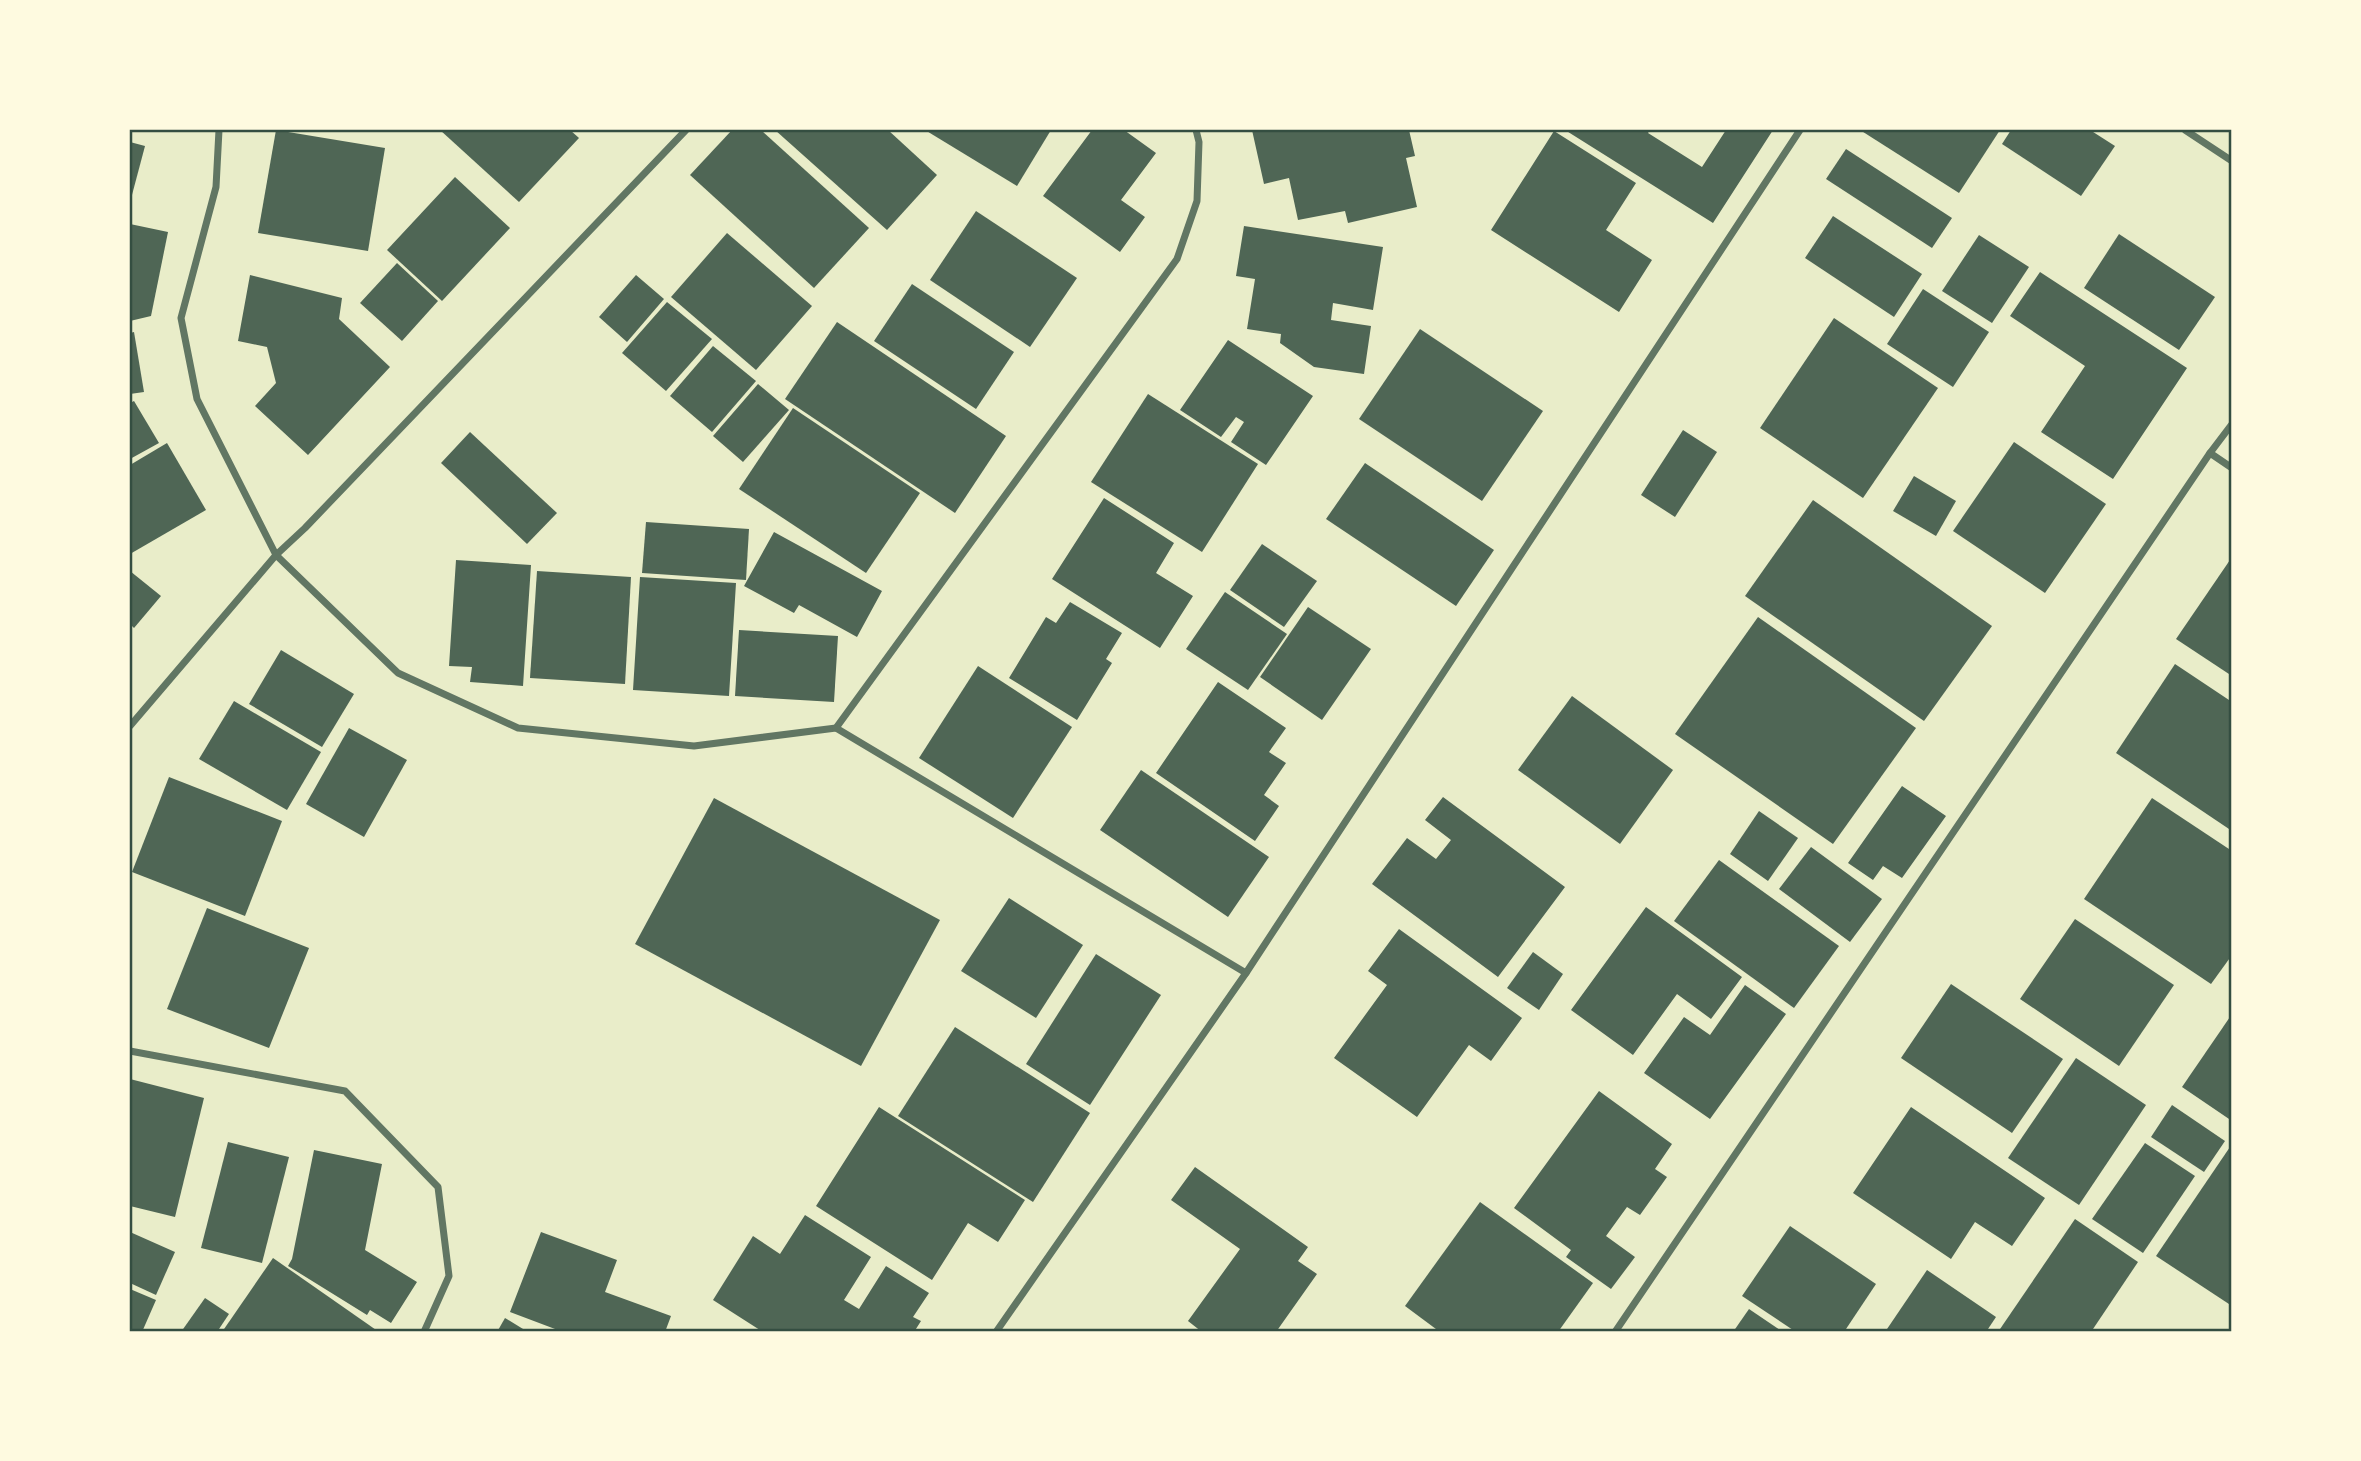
<svg xmlns="http://www.w3.org/2000/svg" width="2361" height="1461" font-family="Roboto,sans-serif">
  <rect width="100%" height="100%" fill="#e9edc9"/>
  <!-- building -->
  <g fill="#4f6655">
    <polygon points="276,130 385,148 368,251 258,233"/>
    <polygon points="440,130 570,130 579,138 519,202"/>
    <polygon points="732,130 761,130 869,228 814,288 690,175"/>
    <polygon points="775,130 888,130 937,175 887,230"/>
    <polygon points="925,130 1051,130 1017,186"/>
    <polygon points="1092,130 1124,130 1156,153 1121,200 1145,217 1120,252 1043,196"/>
    <polygon points="1252,130 1409,130 1415,156 1406,158 1417,207 1348,223 1345,211 1298,220 1289,178 1264,184"/>
    <polygon points="1565,130 1650,130 1648,133 1702,167 1726,130 1773,130 1713,223"/>
    <polygon points="1860,130 2000,130 1959,193"/>
    <polygon points="2011,130 2090,130 2115,146 2081,196 2002,144"/>
    <polygon points="1554,131 1636,183 1606,230 1652,260 1619,312 1491,230"/>
    <polygon points="130,142 145,146 132,195 130,194"/>
    <polygon points="1846,149 1952,218 1932,248 1826,179"/>
    <polygon points="455,177 510,228 442,301 387,250"/>
    <polygon points="976,211 1077,278 1030,347 930,280"/>
    <polygon points="1833,216 1922,274 1894,317 1805,258"/>
    <polygon points="130,224 168,232 151,316 130,321"/>
    <polygon points="1244,226 1383,247 1373,310 1333,303 1331,320 1371,326 1364,374 1314,367 1280,343 1281,334 1247,329 1255,279 1236,276"/>
    <polygon points="727,233 812,306 756,370 671,297"/>
    <polygon points="2119,234 2215,297 2179,350 2084,288"/>
    <polygon points="1979,235 2029,267 1992,323 1942,291"/>
    <polygon points="397,263 438,301 402,341 360,303"/>
    <polygon points="2040,272 2187,368 2113,479 2041,432 2085,366 2010,316"/>
    <polygon points="250,275 342,298 339,319 390,367 308,455 255,406 276,383 267,347 238,341"/>
    <polygon points="636,275 664,299 627,342 599,317"/>
    <polygon points="912,284 1014,352 976,409 874,341"/>
    <polygon points="1923,289 1989,332 1953,387 1887,344"/>
    <polygon points="667,302 712,339 666,391 622,353"/>
    <polygon points="1834,318 1938,388 1863,498 1760,428"/>
    <polygon points="837,322 1006,436 955,513 785,399"/>
    <polygon points="1420,329 1543,411 1482,501 1359,419"/>
    <polygon points="134,332 144,392 130,394 130,333"/>
    <polygon points="1228,340 1313,396 1266,465 1231,442 1244,422 1236,417 1221,437 1180,410"/>
    <polygon points="713,346 756,381 712,432 670,396"/>
    <polygon points="758,384 789,410 743,462 713,436"/>
    <polygon points="1148,394 1258,464 1202,552 1091,482"/>
    <polygon points="134,401 159,443 130,459 130,403"/>
    <polygon points="793,408 920,493 866,573 739,489"/>
    <polygon points="1683,430 1717,452 1675,517 1641,495"/>
    <polygon points="470,432 557,513 527,544 441,463"/>
    <polygon points="2014,442 2106,504 2045,593 1953,531"/>
    <polygon points="167,443 206,510 130,554 130,465"/>
    <polygon points="1365,463 1494,550 1456,606 1326,519"/>
    <polygon points="1914,476 1956,501 1936,536 1893,511"/>
    <polygon points="1104,498 1174,543 1156,573 1193,596 1160,648 1052,579"/>
    <polygon points="1813,500 1992,626 1924,721 1745,596"/>
    <polygon points="646,522 749,529 746,580 642,573"/>
    <polygon points="774,532 882,591 857,637 799,605 794,613 744,586"/>
    <polygon points="1262,544 1317,581 1284,627 1230,590"/>
    <polygon points="2232,557 2232,676 2176,639"/>
    <polygon points="456,560 531,565 523,686 470,682 472,667 449,666"/>
    <polygon points="130,571 161,596 134,628 130,624"/>
    <polygon points="537,571 631,577 625,684 530,678"/>
    <polygon points="640,577 736,583 729,696 633,690"/>
    <polygon points="1225,592 1287,634 1248,690 1186,649"/>
    <polygon points="1070,602 1122,633 1106,659 1112,663 1077,720 1009,678 1046,617 1056,623"/>
    <polygon points="1308,607 1371,649 1322,720 1260,677"/>
    <polygon points="1758,617 1916,728 1833,844 1675,734"/>
    <polygon points="739,630 838,636 834,702 735,696"/>
    <polygon points="281,650 354,694 322,747 249,704"/>
    <polygon points="2175,664 2232,702 2232,831 2116,753"/>
    <polygon points="978,666 1072,727 1013,818 919,758"/>
    <polygon points="1218,682 1286,728 1269,752 1286,763 1264,795 1279,806 1255,841 1156,773"/>
    <polygon points="1572,696 1673,770 1620,844 1518,770"/>
    <polygon points="234,701 321,752 287,810 199,759"/>
    <polygon points="349,728 407,760 364,837 306,804"/>
    <polygon points="1141,770 1269,857 1228,917 1100,830"/>
    <polygon points="169,777 282,821 245,916 132,872"/>
    <polygon points="1902,786 1946,816 1902,878 1883,866 1873,880 1848,863"/>
    <polygon points="1443,797 1565,887 1498,977 1372,884 1407,838 1436,859 1451,840 1425,820"/>
    <polygon points="714,798 940,920 861,1066 635,944"/>
    <polygon points="2152,798 2232,851 2232,955 2211,984 2084,899"/>
    <polygon points="1759,811 1798,838 1768,881 1730,854"/>
    <polygon points="1811,847 1882,899 1850,942 1779,889"/>
    <polygon points="1719,860 1839,946 1794,1008 1674,921"/>
    <polygon points="1009,898 1083,945 1036,1018 961,971"/>
    <polygon points="1646,907 1742,977 1711,1019 1677,994 1633,1055 1571,1010"/>
    <polygon points="207,908 309,948 269,1048 167,1009"/>
    <polygon points="2075,919 2174,985 2119,1066 2020,999"/>
    <polygon points="1399,929 1522,1018 1491,1061 1469,1045 1417,1117 1334,1058 1387,985 1368,971"/>
    <polygon points="1533,952 1563,974 1539,1010 1507,988"/>
    <polygon points="1096,954 1161,995 1090,1105 1026,1064"/>
    <polygon points="1951,984 2063,1059 2012,1133 1901,1058"/>
    <polygon points="1745,985 1786,1014 1710,1119 1644,1073 1684,1017 1710,1035"/>
    <polygon points="2232,1014 2232,1121 2182,1087"/>
    <polygon points="955,1027 1090,1113 1033,1202 898,1116"/>
    <polygon points="2076,1058 2146,1105 2079,1205 2008,1158"/>
    <polygon points="130,1079 204,1098 175,1217 130,1206"/>
    <polygon points="1599,1091 1672,1144 1655,1169 1667,1177 1640,1215 1627,1207 1606,1236 1635,1257 1611,1289 1566,1257 1571,1250 1514,1208"/>
    <polygon points="2172,1105 2225,1141 2204,1172 2151,1137"/>
    <polygon points="879,1107 1025,1200 998,1242 968,1223 932,1280 816,1206"/>
    <polygon points="1911,1107 2045,1198 2012,1246 1975,1222 1951,1259 1853,1193"/>
    <polygon points="228,1142 289,1157 262,1263 201,1248"/>
    <polygon points="2145,1143 2195,1176 2143,1253 2092,1219"/>
    <polygon points="2232,1144 2232,1306 2156,1256"/>
    <polygon points="314,1150 382,1164 365,1250 417,1282 391,1323 370,1310 367,1315 288,1266 292,1259"/>
    <polygon points="1195,1167 1308,1247 1298,1261 1317,1274 1276,1332 1202,1332 1188,1321 1240,1249 1171,1200"/>
    <polygon points="1480,1202 1593,1283 1558,1332 1440,1332 1405,1306"/>
    <polygon points="805,1215 871,1257 844,1300 859,1309 886,1266 929,1293 913,1317 921,1321 914,1332 763,1332 713,1300 753,1236 780,1254"/>
    <polygon points="2075,1219 2138,1262 2091,1332 1998,1332"/>
    <polygon points="1790,1226 1876,1284 1844,1332 1796,1332 1742,1296"/>
    <polygon points="130,1232 175,1252 156,1295 130,1283"/>
    <polygon points="541,1232 617,1260 605,1292 671,1316 665,1332 563,1332 510,1312"/>
    <polygon points="273,1258 379,1332 222,1332"/>
    <polygon points="1927,1270 1996,1317 1986,1332 1885,1332"/>
    <polygon points="130,1289 156,1300 142,1332 130,1332"/>
    <polygon points="205,1298 229,1314 217,1332 181,1332"/>
    <polygon points="1749,1309 1783,1332 1733,1332"/>
    <polygon points="505,1318 528,1332 497,1332"/>
  </g>
  <g fill="none" stroke-linecap="round" stroke-linejoin="round">
    <!-- minor -->
    <g stroke="#617663" stroke-width="7">
      <polyline points="219,130 216,187 181,318 197,399 276,555 398,673 518,728 694,746 836,728 1177,259 1197,201 1199,142 1196,130"/>
      <polyline points="2185,130 2232,161"/>
      <polyline points="2210,453 2232,468"/>
      <polyline points="130,726 276,555 305,528 686,130"/>
      <polyline points="836,728 1246,973"/>
      <polyline points="130,1051 345,1091 438,1187 449,1276 424,1332"/>
      <polyline points="996,1332 1246,973 1800,130"/>
      <polyline points="1615,1332 2210,453 2232,424"/>
    </g>
  </g>
  <!-- border -->
  <rect width="2361" height="1461" fill="none" stroke="#fefae0" stroke-width="262"/>
  <rect x="131" y="131" width="2099" height="1199" fill="none" stroke="#344e41" stroke-width="2.5"/>
</svg>
